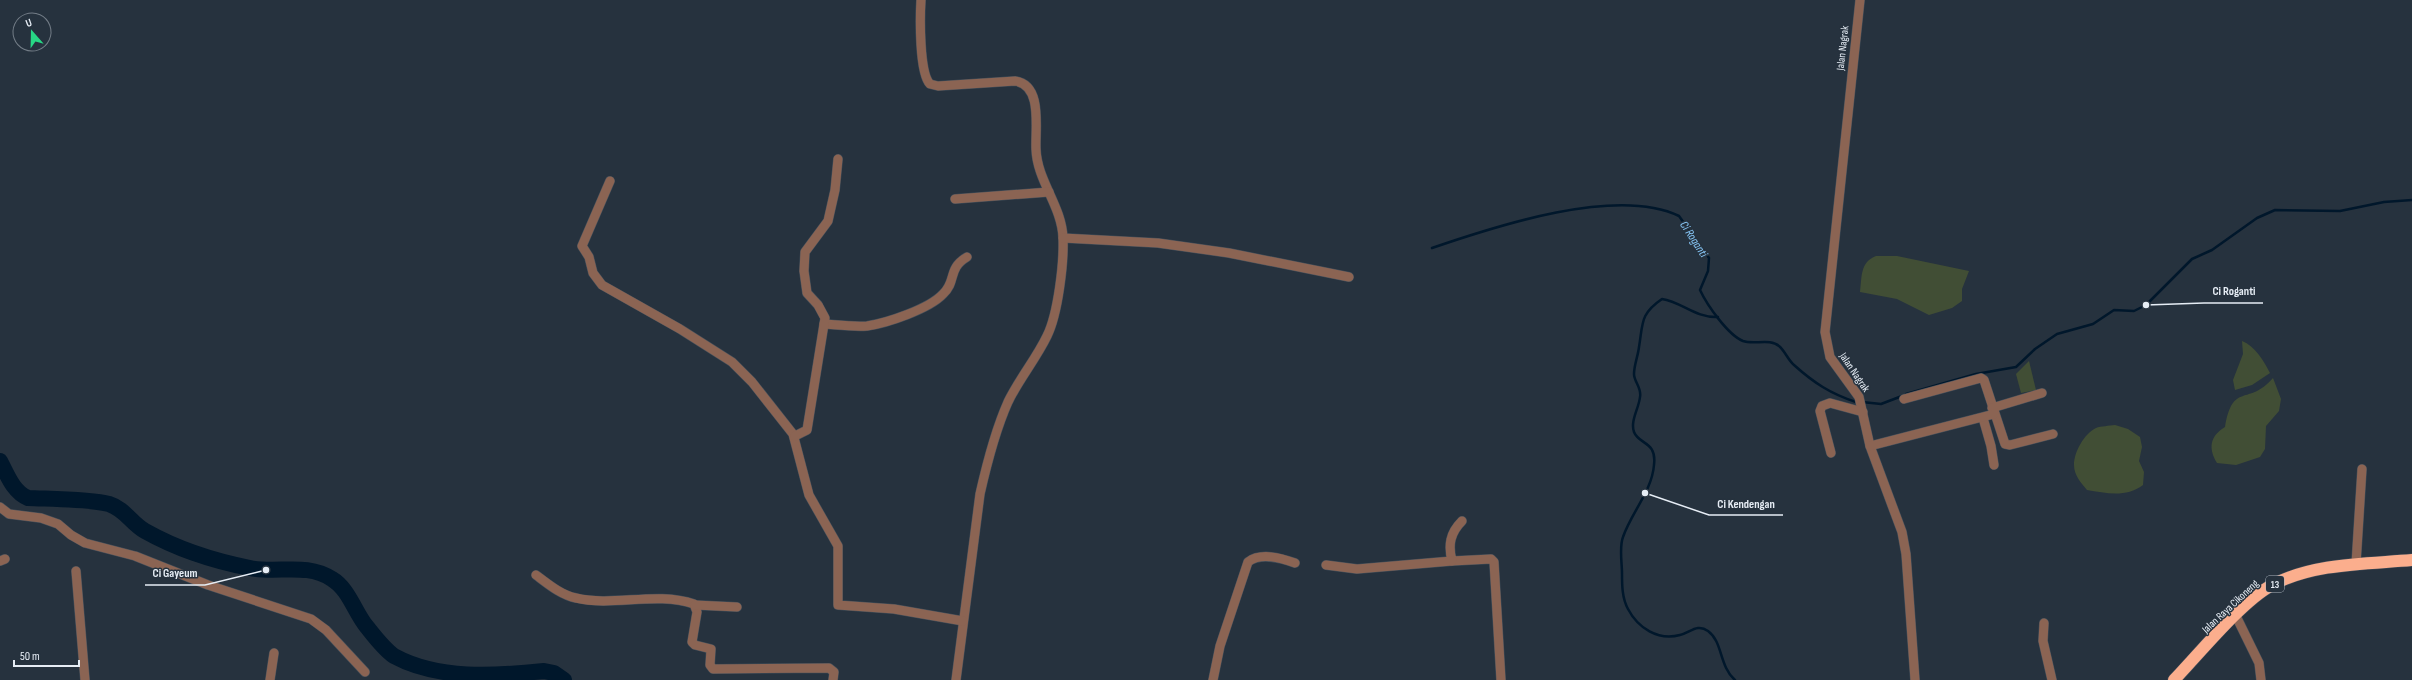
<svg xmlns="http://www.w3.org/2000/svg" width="2412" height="680" font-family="'Sofia Sans Condensed',sans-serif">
  <rect width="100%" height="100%" fill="#26323e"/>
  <!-- green -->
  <g fill="#414e35">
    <path d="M1876 256H1897L1969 271 1962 289V301L1952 308 1929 315 1897 299 1860 292C1862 277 1860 262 1876 256Z"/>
    <path d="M2242 341C2255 346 2264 361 2270 373L2252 385 2235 390 2233 380 2243 354Z"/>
    <polygon points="2029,361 2036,390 2021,393 2016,374"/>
    <path d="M2273 378 2281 399 2279 411 2266 426 2265 449 2260 457 2236 465 2217 463C2208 448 2210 436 2225 427 2233 381 2248 407 2273 378Z"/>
    <path d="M2115 425 2128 429 2140 437 2142 447 2139 461 2144 472 2143 485C2126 498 2106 493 2087 490 2081 483 2074 475 2074 465 2074 452 2084 434 2096 428 2101 426 2109 426 2115 425Z"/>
  </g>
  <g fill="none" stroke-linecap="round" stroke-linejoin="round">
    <!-- stream -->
    <g stroke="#00172b" stroke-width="2.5">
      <path d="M1432 248C1496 226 1617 186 1679 216L1709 258 1708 271 1700 290C1707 305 1728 335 1743 341 1754 345 1770 338 1779 346 1785 351 1788 360 1794 365 1814 383 1831 394 1856 402"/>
      <path d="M1718 317C1695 318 1682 302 1662 299 1640 314 1643 323 1639 347 1638 356 1634 365 1634 374 1634 382 1642 388 1640 397 1639 408 1630 421 1634 432 1639 445 1657 441 1654 465 1652 491 1631 513 1623 537 1619 547 1622 563 1622 573 1622 585 1622 598 1628 609 1638 628 1658 641 1680 635 1690 633 1697 623 1708 631 1723 642 1719 666 1735 680"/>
      <polyline points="1906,394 1976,374 2016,367 2035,349 2057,334 2093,324 2114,310 2134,311 2146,305 2192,259 2212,250 2257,218 2275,210 2340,211 2384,202 2412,200"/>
      <polyline points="1862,402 1881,404 1902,396"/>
    </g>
    <!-- river -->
    <path stroke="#00172b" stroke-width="16" d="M0 461C7 474 13 492 28 498 49 499 90 499 109 504 125 509 131 523 145 531 177 549 214 561 250 568 277 574 306 562 332 579 349 589 355 613 367 627 375 637 384 649 394 656 438 680 495 676 544 671L554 673 564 680"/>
    <!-- street casing -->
    <g stroke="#45505b" stroke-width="10">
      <g id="street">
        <path d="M921 0C920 16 919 73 930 84L938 86 1015 81C1043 85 1035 128 1036 149 1037 181 1062 206 1063 238 1064 263 1058 314 1047 336 1036 359 1019 379 1008 402 995 431 987 463 980 494L956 680"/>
        <polyline points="1860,0 1825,332 1830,357 1859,397 1870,446 1902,532 1906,554 1915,680"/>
        <polyline points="610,181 582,246 589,257 593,273 602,285 680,329 732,362 752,382 793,434 809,495 838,546 838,605 894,609 963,621"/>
        <polyline points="955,199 1049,192"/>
        <polyline points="1063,238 1158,243 1229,253 1349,277"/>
        <path d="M824 324C838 325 853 327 867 326 887 323 929 309 943 294 957 281 947 269 967 257"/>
        <polyline points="1904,399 1981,378 1984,380 2005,444 2010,445 2053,434"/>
        <polyline points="1992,408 2042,393"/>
        <polyline points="1983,418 1991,446 1994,465"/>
        <polyline points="795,436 807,430 825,318 818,305 807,293 804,271 805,252 828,221 835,190 838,159"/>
        <polyline points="1870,446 1994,414"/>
        <polyline points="1831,453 1820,411 1822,406 1830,403 1863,412"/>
        <polyline points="0,507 9,514 41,518 58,524 71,535 85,543 135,556 208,585 311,619 326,630 365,672"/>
        <path d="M1462 521C1450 533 1448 545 1452 561L1491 559 1494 562 1501 680"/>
        <polyline points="0,561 5,559"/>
        <polyline points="2356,564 2362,469"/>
        <polyline points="1326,565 1357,569 1452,561"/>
        <polyline points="76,571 85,680"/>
        <path d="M536 575C548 584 561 595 576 598 614 607 656 591 694 604L697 612 692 642 695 645 711 649 710 665 713 669 829 668 834 672 833 680"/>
        <polyline points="695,605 737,607"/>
        <polyline points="2236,616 2259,663 2261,680"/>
        <polyline points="2044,623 2043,641 2052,680"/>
        <polyline points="270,680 274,653"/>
        <path d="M1213 680 1220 646 1248 562C1261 552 1281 558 1295 563"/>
      </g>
    </g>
    <!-- highway casing -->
    <g stroke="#45505b" stroke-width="13">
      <path id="highway" d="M2174 680C2200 653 2241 602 2272 585 2314 563 2366 564 2412 560"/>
    </g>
    <!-- street -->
    <use href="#street" stroke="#8b6453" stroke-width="9"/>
    <!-- highway -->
    <use href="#highway" stroke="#fbae8d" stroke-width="12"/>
  </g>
  <g text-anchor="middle" stroke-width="3" stroke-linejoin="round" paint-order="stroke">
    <!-- shield labels -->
    <rect fill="#26323e" stroke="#acb5be" stroke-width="1" x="2266" y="576" width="18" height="16" rx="3"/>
    <g font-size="10" font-weight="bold" fill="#e6edf5">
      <text x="2275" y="588">13</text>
    </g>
    <!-- street labels -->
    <g font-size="11" fill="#e6edf5" stroke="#26323e">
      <text transform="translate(1842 48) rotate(-84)" y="4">Jalan Nagrak</text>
      <text transform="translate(1855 372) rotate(56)" y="4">Jalan Nagrak</text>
      <text transform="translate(2230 606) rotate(-43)" y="4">Jalan Raya Cikoneng</text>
    </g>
    <!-- water labels -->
    <g font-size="12" font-style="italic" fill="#89cafb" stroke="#26323e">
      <text transform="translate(1694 239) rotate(57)" y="4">Ci Roganti</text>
    </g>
  </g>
  <!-- callouts -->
  <path fill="none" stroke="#e6edf5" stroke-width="1.5" d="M2146 305L2204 303H2263M1645 493L1709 515H1783M266 570L205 585H145"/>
  <g fill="#e6edf5" stroke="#26323e" stroke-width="1.5">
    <circle cx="2146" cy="305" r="4"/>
    <circle cx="1645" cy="493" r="4"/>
    <circle cx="266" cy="570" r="4"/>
  </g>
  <g font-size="12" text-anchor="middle" font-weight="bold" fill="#e6edf5" stroke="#26323e" stroke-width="3" stroke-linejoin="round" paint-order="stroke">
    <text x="2234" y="295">Ci Roganti</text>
    <text x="1746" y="508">Ci Kendengan</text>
    <text x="175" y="577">Ci Gayeum</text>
  </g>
  <!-- north arrow -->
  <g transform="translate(32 32) rotate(340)"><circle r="19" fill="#26323e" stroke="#737d87"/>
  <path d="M0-3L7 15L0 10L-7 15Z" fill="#27d885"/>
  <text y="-6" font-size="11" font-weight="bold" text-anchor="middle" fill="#e6edf5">U</text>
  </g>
  <!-- scale -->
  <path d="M14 660v6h65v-6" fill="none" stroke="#e6edf5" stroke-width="2"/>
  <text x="20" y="660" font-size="12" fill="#e6edf5" stroke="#26323e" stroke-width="3" paint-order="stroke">50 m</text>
</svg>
